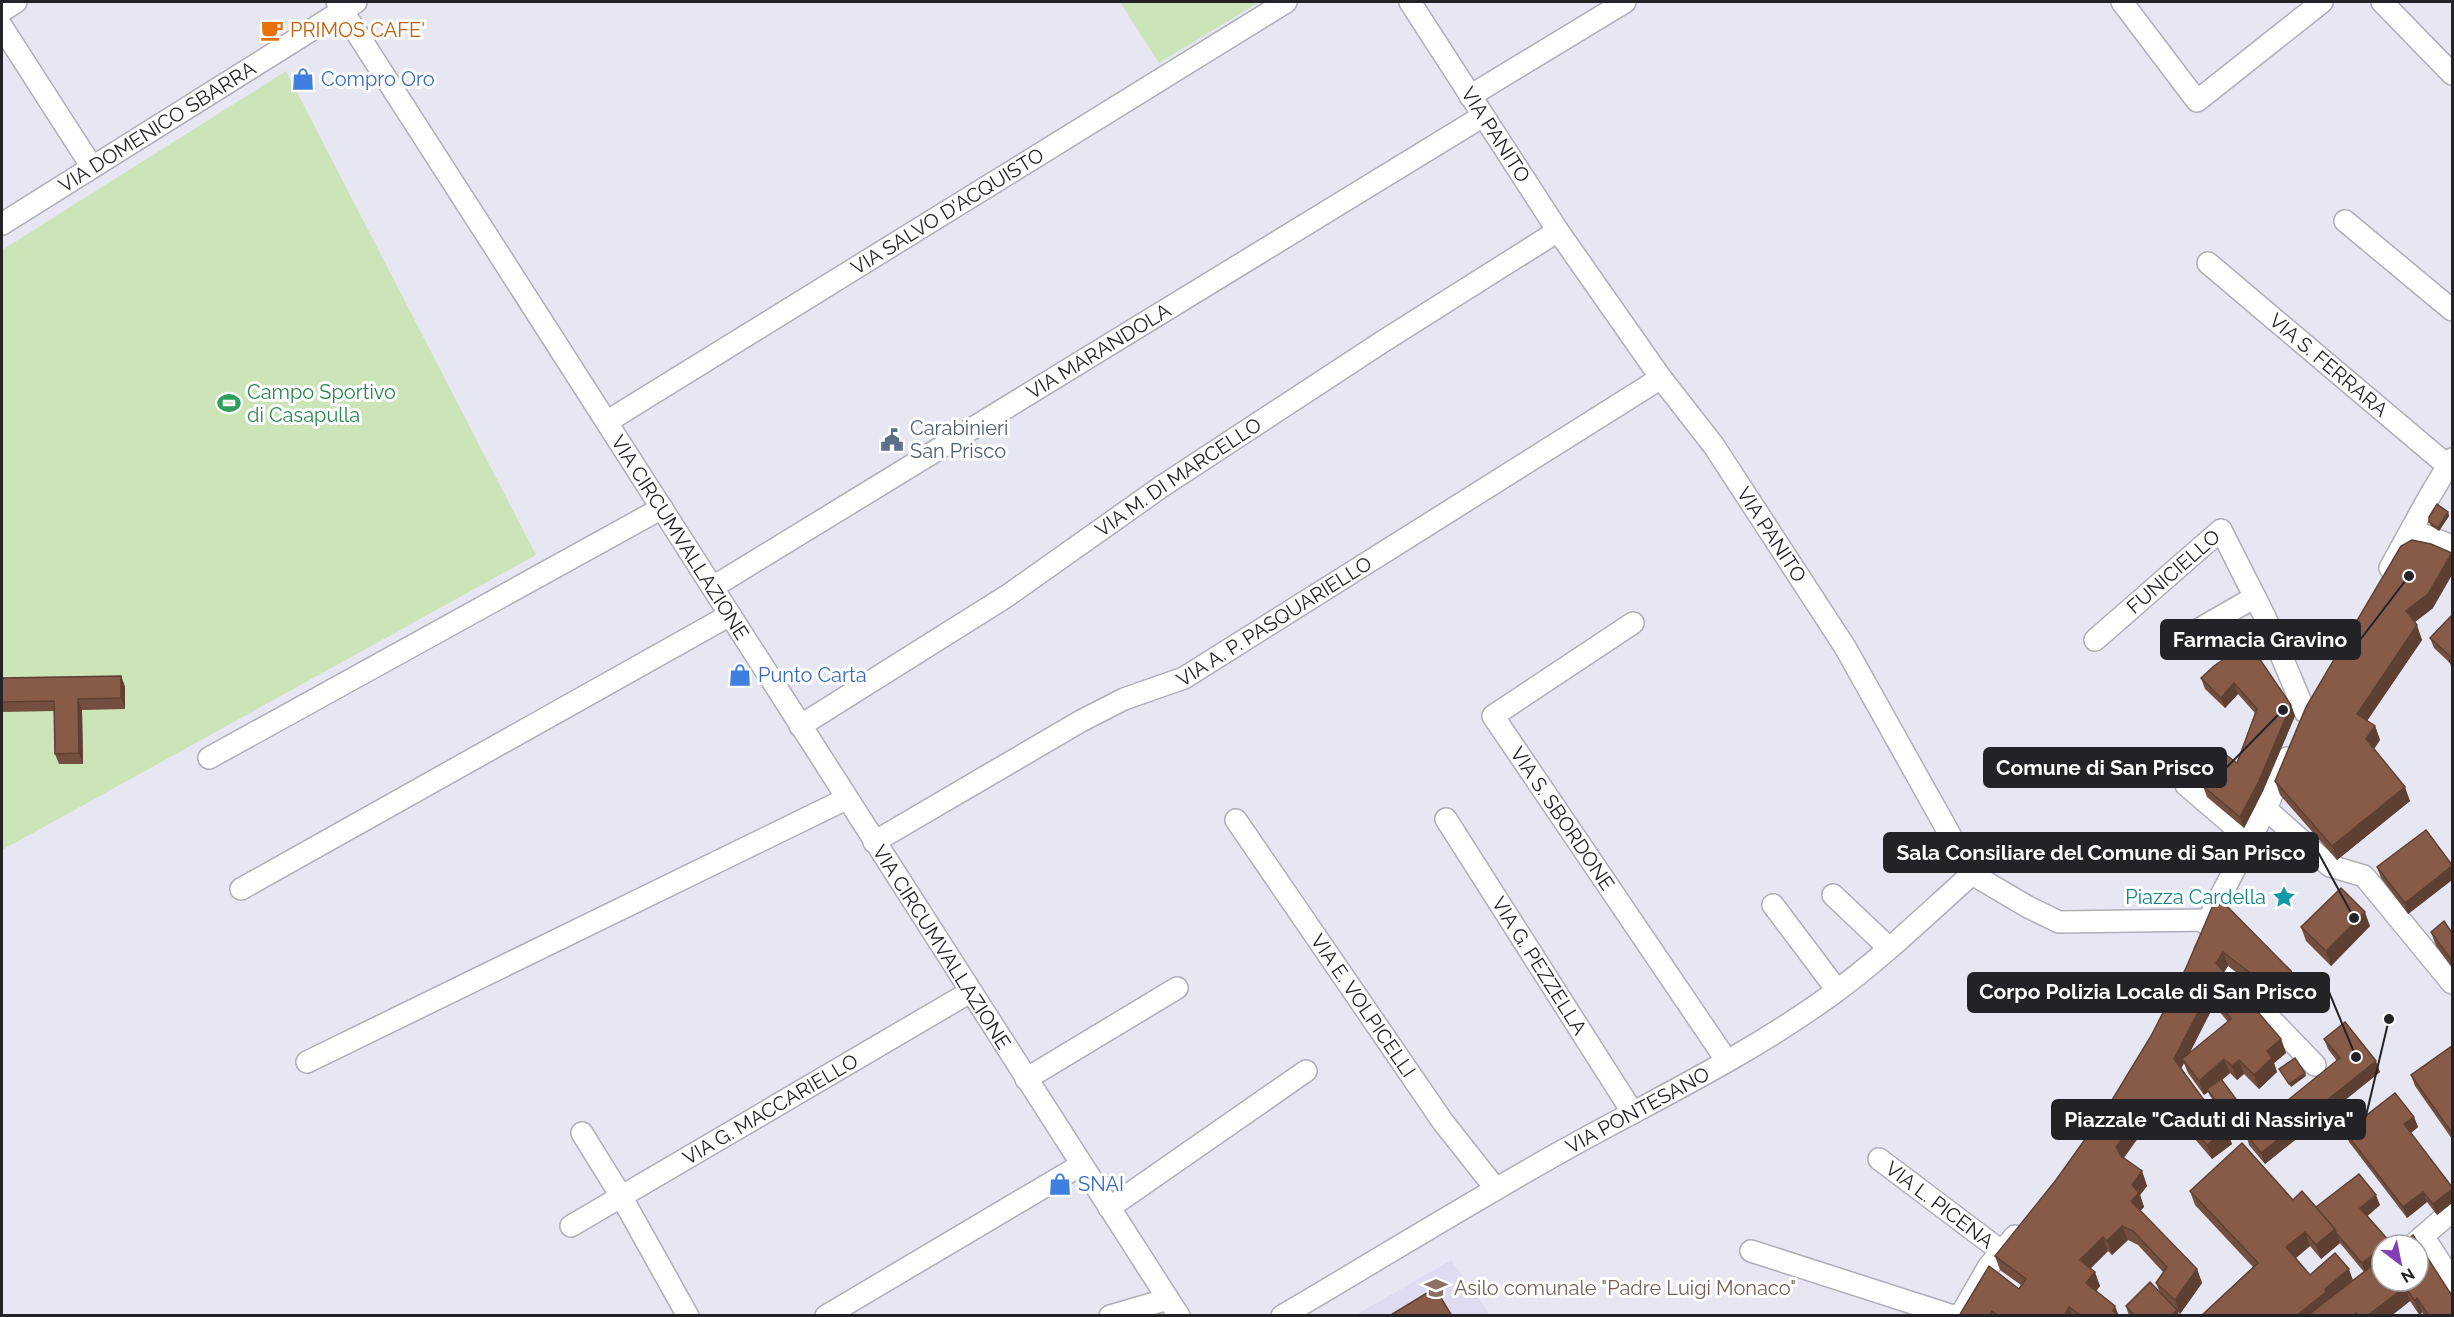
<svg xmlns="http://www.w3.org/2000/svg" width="2454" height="1317" font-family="Raleway,sans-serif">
  <rect width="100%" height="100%" fill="#e7e7f3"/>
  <!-- education -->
  <polygon fill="#dfdbf1" points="1451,1260 1490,1315 1354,1316"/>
  <!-- green -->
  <g fill="#cbe4b8">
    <polygon points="1120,2 1259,2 1159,63"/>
    <polygon points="286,71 536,555 2,850 2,250"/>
  </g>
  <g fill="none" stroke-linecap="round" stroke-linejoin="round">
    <!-- street casing -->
    <g stroke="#aeaeba" stroke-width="24">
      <g id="street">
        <path id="s1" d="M337 2C619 439 896 879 1179 1316"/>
        <path id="s2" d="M1410 2 1558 231 1661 378 1714 446 1845 647 1972 874 2028 907 2059 922 2208 920"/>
        <polyline points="2122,2 2197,101 2322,2"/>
        <polyline points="2382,2 2452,74"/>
        <polyline points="2,11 16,2"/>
        <polyline points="2,27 92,167"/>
        <polyline points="1470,96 1625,2"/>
        <polyline points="2345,221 2452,310"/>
        <path id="s3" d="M2 224 356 2"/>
        <path id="s4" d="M2208 263 2448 466"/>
        <path id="s5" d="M608 421 1286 2"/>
        <polyline points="2412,530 2452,546"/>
        <polyline points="2390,568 2428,499 2452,459"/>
        <path id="s6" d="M713 587 1483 116"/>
        <path id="s7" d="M1633 623 1493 716 1727 1061"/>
        <polyline points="2189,635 2255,597"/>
        <path id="s8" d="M2095 640 2221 530 2265 617 2305 712"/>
        <path id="s9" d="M800 726 1007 596 1161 487 1382 342 1558 231"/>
        <polyline points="209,758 662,508"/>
        <polyline points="2186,785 2250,840"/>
        <polyline points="2266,809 2330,866 2364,876 2452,983"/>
        <path id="s10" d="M1446 819 1633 1113"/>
        <path id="s11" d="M1236 820 1443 1122 1496 1189"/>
        <path id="s12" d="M874 842 1081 721 1124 699 1184 678 1661 378"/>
        <polyline points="241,889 730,615"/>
        <polyline points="1833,895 1889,948"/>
        <polyline points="1773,905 1837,990"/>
        <polyline points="2206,924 2266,809 2287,758"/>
        <polyline points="2205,951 2315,1065"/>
        <polyline points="307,1062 846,799"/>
        <polyline points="1026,1079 1177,988"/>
        <polyline points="582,1133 621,1196 688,1316"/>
        <path id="s13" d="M1879 1159 2001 1251"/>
        <polyline points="1109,1208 1306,1071"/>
        <path id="s14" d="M571 1226 970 992"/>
        <polyline points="2423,1236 2452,1281"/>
        <polyline points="2413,1245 2452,1211"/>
        <polyline points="1751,1251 1953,1316"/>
        <polyline points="826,1316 1081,1165"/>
        <polyline points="1110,1316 1168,1299"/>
        <path id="s15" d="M1282 1316C1376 1261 1469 1203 1564 1150 1654 1100 1747 1056 1831 995 1881 959 1926 915 1972 874"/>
        <polyline points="1960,1316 1989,1266 2015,1236"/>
      </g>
    </g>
    <!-- street -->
    <use href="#street" stroke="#fff" stroke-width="21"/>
  </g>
  <!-- wall -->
  <g fill="#744e3e" fill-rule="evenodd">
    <polygon points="2448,512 2449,516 2439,531 2431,526 2429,522"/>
    <polygon points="2431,544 2433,608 2415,622 2422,640 2367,721 2375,726 2380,740 2374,749 2410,801 2337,860 2280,795 2275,781"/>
    <polygon points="2452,615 2452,671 2450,663 2434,648 2430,638"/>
    <polygon points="2214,666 2291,705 2295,716 2263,791 2244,828 2207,797 2203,786 2237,763 2255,713 2238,694 2225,708 2205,689 2201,678"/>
    <polygon points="121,676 125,687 125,709 82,710 83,764 59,764 55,754 54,711 2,712 2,678"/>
    <polygon points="2452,865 2452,880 2408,914 2381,878 2377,867"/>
    <path d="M2217 896 2296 985 2298 993 2282 1008 2228 966 2224 972 2281 1039 2286 1053 2274 1063 2277 1072 2259 1089 2244 1074 2237 1080 2230 1073 2222 1080 2250 1122 2237 1132 2210 1096 2208 1092 2204 1095 2188 1073 2184 1063 2181 1068 2226 1130 2232 1144 2212 1159 2176 1117 2158 1140 2143 1131 2124 1158 2142 1171 2147 1186 2140 1195 2144 1207 2140 1211 2197 1269 2202 1283 2180 1314 2178 1312 2179 1316H2130L2128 1313 2126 1306 2160 1293 2156 1283 2163 1272 2138 1245 2128 1240 2112 1255 2108 1251 2091 1268 2100 1286 2096 1291 2119 1316H1959L2019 1289 2021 1285 2000 1270 1995 1256 2056 1180 2106 1110 2151 1036 2186 968ZM2214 1005 2228 1022 2189 1054Z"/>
    <polygon points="2370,926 2331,966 2306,941 2301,927"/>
    <polygon points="2431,932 2452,933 2452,968 2436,946"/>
    <polygon points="2324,1039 2380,1072 2265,1164 2249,1145 2246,1134 2337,1061 2328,1049"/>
    <polygon points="2452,1046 2452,1139 2415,1086 2411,1075"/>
    <polygon points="2414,1117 2418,1127 2411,1133 2452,1187 2452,1203 2437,1215 2427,1202 2407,1218 2349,1142 2345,1132"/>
    <path d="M2190 1191 2293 1200 2316 1207 2380 1205 2367 1216 2390 1242 2391 1245H2382L2452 1316H2424L2422 1312 2420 1316 2410 1301 2391 1316H2201L2253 1267 2195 1205ZM2340 1243 2364 1272 2353 1280 2310 1275 2296 1258 2310 1246 2321 1259Z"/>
  </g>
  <!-- shaded-wall -->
  <g fill="#5e4032">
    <polygon points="2448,512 2449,516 2439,531 2438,528"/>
    <polygon points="2452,553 2452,575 2433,608 2411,625 2406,611"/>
    <polygon points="2417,625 2422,640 2362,728 2357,714"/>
    <polygon points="121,676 125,687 125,709 121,698"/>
    <polygon points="2234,683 2238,694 2225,708 2221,698"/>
    <polygon points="78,699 82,710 83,764 79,753"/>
    <polygon points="2291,705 2295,716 2263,791 2244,828 2240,817"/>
    <polygon points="2375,726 2380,740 2371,753 2366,739"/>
    <polygon points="2405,787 2410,801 2337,860 2332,846"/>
    <polygon points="2452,866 2452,880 2408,914 2405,903"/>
    <polygon points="2365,912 2370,926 2331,966 2326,951"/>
    <polygon points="2223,952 2228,966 2221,977 2216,963"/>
    <polygon points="2291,971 2296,985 2298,993 2282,1008 2277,994"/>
    <polygon points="2209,991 2214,1005 2185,1062 2182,1059 2184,1063 2179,1073 2174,1059"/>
    <polygon points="2281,1039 2286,1053 2274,1063 2277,1072 2259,1089 2254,1075 2267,1051"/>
    <polygon points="2224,1059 2230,1073 2209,1091 2207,1089 2208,1092 2204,1095 2199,1081"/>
    <polygon points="2239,1060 2244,1074 2237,1080 2232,1066"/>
    <polygon points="2376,1061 2380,1072 2265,1164 2261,1153"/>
    <polygon points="2305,1073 2306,1076 2291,1087 2289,1084"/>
    <polygon points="2171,1103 2176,1117 2158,1140 2153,1126"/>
    <polygon points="2248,1115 2250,1122 2237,1132 2234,1125"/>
    <polygon points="2138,1117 2143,1131 2121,1161 2116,1147"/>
    <polygon points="2414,1117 2418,1127 2408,1135 2404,1124"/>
    <polygon points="2226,1130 2232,1144 2212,1159 2207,1145"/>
    <polygon points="2142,1171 2147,1186 2140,1195 2144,1207 2136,1215 2131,1201 2132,1185"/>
    <polygon points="2452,1189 2452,1203 2437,1215 2433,1204"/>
    <polygon points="2423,1192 2427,1202 2407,1218 2403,1207"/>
    <polygon points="2376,1195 2380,1205 2364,1219 2360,1208"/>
    <polygon points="2122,1226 2128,1240 2112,1255 2107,1241"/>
    <polygon points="2335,1229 2340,1243 2321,1259 2316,1245"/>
    <polygon points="2305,1232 2310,1246 2292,1261 2286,1247"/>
    <polygon points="2103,1237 2108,1251 2085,1274 2080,1260"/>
    <polygon points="2382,1248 2382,1262 2366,1274 2362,1263"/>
    <polygon points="2197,1269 2202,1283 2180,1314 2175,1300"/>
    <polygon points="2349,1269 2354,1283 2320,1316 2296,1316 2325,1289"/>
    <polygon points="2095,1272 2100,1286 2091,1297 2086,1283"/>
    <polygon points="2405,1287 2410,1301 2391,1316 2367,1316"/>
    <polygon points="2417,1298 2422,1312 2420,1316 2415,1301"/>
    <polygon points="2115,1306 2119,1316 2113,1311"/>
    <polygon points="2069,1307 2072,1316 2064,1316"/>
    <polygon points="2177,1310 2179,1316 2171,1316"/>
  </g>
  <!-- building -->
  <g fill="#875b48" stroke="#5e4032" stroke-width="1.5">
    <polygon points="2437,504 2448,512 2438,528 2429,522 2429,517"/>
    <polygon points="2412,540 2431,544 2452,553 2428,594 2406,611 2417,625 2357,714 2375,726 2366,739 2405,787 2332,846 2275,781 2306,707 2401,546"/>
    <polygon points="2452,615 2452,664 2449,661 2452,658 2430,638"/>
    <polygon points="2248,642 2291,705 2259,781 2240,817 2203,786 2225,754 2237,763 2257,709 2234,683 2221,698 2201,678 2214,666"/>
    <polygon points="121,676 121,698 78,699 79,753 55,754 54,701 2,702 2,678"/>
    <polygon points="2426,830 2452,865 2452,866 2405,903 2377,867"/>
    <polygon points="2341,888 2365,912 2326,951 2301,927"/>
    <polygon points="2217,896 2291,971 2293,979 2277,994 2223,952 2216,963 2281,1039 2267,1051 2272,1058 2254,1075 2239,1060 2232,1066 2224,1059 2199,1081 2182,1059 2231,1019 2209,991 2174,1059 2226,1130 2207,1145 2171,1103 2153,1126 2138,1117 2116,1147 2121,1156 2142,1171 2132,1185 2139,1193 2131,1201 2197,1269 2175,1300 2156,1283 2167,1267 2133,1231 2122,1226 2107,1241 2103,1237 2080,1260 2095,1272 2086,1283 2115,1306 2113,1311 2119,1316 2082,1316 2069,1307 2064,1316 1999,1316 1992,1311 1989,1316 1959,1316 1989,1266 2019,1289 2026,1279 1995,1256 2056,1180 2106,1110 2151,1036 2186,968"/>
    <polygon points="2444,921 2452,933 2452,961 2431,932"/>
    <polygon points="2345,1022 2376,1061 2261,1153 2246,1134 2340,1058 2324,1039"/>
    <polygon points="2452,1046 2452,1133 2411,1075"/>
    <polygon points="2295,1058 2305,1073 2289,1084 2279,1069"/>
    <polygon points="2221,1079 2248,1115 2234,1125 2207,1089"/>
    <polygon points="2395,1093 2414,1117 2404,1124 2452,1187 2452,1189 2433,1204 2423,1192 2403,1207 2345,1132"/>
    <polygon points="2242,1143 2293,1200 2302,1191 2335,1229 2316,1245 2305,1232 2286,1247 2310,1275 2335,1253 2349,1269 2325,1289 2326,1292 2296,1316 2201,1316 2258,1263 2190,1191"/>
    <polygon points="2359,1174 2376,1195 2360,1208 2390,1242 2386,1245 2382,1245 2382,1248 2362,1263 2336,1233 2335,1229 2316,1207"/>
    <polygon points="2413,1235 2452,1296 2452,1316 2429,1316 2417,1298 2415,1301 2405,1287 2367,1316 2358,1316 2356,1313 2353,1316 2307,1316 2382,1258 2382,1281 2418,1281 2418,1245 2399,1245"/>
    <polygon points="2150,1282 2177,1310 2171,1316 2135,1316 2126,1306"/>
    <polygon points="1435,1288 1452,1316 1389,1316"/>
  </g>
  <!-- icons -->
  <defs>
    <g id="cafe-bare" transform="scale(1.8)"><path d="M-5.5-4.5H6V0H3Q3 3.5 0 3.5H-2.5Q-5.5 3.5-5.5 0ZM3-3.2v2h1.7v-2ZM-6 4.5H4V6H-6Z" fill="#e8710a" stroke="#fff" stroke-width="2.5" paint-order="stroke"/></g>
    <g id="shop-bare" transform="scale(1.8)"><path d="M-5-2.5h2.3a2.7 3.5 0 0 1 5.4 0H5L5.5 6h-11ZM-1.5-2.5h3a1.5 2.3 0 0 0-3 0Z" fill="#3f7fe0" stroke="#fff" stroke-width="2.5" paint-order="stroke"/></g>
    <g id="stadium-bare" transform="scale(1.8)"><path d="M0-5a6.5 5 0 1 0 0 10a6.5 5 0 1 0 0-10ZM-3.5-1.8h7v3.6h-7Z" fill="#2e9e5b" stroke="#fff" stroke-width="2.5" paint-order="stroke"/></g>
    <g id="civic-bare" transform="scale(1.8)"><path d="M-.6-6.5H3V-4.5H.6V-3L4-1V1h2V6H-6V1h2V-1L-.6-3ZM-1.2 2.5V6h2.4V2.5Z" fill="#5c6f8a" stroke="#fff" stroke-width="2.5" paint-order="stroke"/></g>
    <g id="sight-bare" transform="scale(1.8)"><path d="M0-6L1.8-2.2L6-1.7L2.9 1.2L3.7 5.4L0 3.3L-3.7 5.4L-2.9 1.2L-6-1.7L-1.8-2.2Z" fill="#0f9aa8" stroke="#fff" stroke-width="2.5" paint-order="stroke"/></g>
    <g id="school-bare" transform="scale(1.8)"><path d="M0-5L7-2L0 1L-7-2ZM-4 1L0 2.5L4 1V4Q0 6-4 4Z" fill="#8d6e63" stroke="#fff" stroke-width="2.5" paint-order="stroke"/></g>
  </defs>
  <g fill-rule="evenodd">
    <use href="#cafe-bare" x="272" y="30"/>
    <use href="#shop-bare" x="303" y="79"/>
    <use href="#stadium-bare" x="229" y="403"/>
    <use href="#civic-bare" x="892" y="440"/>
    <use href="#shop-bare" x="740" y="675"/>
    <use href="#sight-bare" x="2284" y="897"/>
    <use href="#shop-bare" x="1060" y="1184"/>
    <use href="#school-bare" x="1436" y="1288"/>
  </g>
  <g text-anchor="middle" stroke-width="6" stroke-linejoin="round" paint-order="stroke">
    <!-- food labels -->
    <g font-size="20" fill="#c56008" stroke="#fff" text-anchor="start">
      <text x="290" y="37">PRIMOS CAFE'</text>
    </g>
    <!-- shop labels -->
    <g font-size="20" fill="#366cbe" stroke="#fff" text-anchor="start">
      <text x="321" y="86">Compro Oro</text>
      <text x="758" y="682">Punto Carta</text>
      <text x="1078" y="1191">SNAI</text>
    </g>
    <!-- street labels -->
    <g font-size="20" fill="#232327" stroke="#fff">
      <text dy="7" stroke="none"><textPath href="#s3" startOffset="183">VIA DOMENICO SBARRA</textPath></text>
      <text dy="7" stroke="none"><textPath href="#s2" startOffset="158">VIA PANITO</textPath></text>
      <text dy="7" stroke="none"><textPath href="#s5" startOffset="399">VIA SALVO D'ACQUISTO</textPath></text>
      <text dy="7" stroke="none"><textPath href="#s6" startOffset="452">VIA MARANDOLA</textPath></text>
      <text dy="7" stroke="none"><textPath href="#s4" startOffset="158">VIA S. FERRARA</textPath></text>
      <text dy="7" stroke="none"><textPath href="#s9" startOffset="453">VIA M. DI MARCELLO</textPath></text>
      <text dy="7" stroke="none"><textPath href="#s2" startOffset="644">VIA PANITO</textPath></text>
      <text dy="7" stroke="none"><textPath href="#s1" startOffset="636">VIA CIRCUMVALLAZIONE</textPath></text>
      <text dy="7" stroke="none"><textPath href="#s8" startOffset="104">FUNICIELLO</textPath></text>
      <text dy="7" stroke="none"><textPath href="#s12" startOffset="458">VIA A. P. PASQUARIELLO</textPath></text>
      <text dy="7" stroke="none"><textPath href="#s7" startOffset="292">VIA S. SBORDONE</textPath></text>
      <text dy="7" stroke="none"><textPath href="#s1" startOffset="1122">VIA CIRCUMVALLAZIONE</textPath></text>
      <text dy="7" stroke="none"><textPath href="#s10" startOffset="174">VIA G. PEZZELLA</textPath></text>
      <text dy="7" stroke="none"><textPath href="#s11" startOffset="225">VIA E. VOLPICELLI</textPath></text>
      <text dy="7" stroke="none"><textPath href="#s14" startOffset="231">VIA G. MACCARIELLO</textPath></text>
      <text dy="7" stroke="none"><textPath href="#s15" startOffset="411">VIA PONTESANO</textPath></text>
      <text dy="7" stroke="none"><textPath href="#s13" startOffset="76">VIA L. PICENA</textPath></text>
    </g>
    <!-- leisure labels -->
    <g font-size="20" fill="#27864d" stroke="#fff" text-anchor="start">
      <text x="247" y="399">Campo Sportivo<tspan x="247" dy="23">di Casapulla</tspan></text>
    </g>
    <!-- service labels -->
    <g font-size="20" fill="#4e5e75" stroke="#fff" text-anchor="start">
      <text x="910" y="435">Carabinieri<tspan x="910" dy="23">San Prisco</tspan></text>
    </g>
    <!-- culture labels -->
    <g font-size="20" fill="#0d838f" stroke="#fff" text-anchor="end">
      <text x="2266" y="904">Piazza Cardella</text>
    </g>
    <!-- education labels -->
    <g font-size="20" fill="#785e54" stroke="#fff" text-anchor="start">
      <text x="1454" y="1295">Asilo comunale "Padre Luigi Monaco"</text>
    </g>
  </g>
  <!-- callouts -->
  <path fill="none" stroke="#232327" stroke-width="2" d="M2409 576L2360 640M2283 710L2226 768M2354 918L2318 852M2356 1057L2329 992M2389 1019L2365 1120"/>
  <g fill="#232327" stroke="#fff" stroke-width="2">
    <circle cx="2409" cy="576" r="6"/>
    <circle cx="2283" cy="710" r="6"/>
    <circle cx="2354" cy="918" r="6"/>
    <circle cx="2356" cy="1057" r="6"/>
    <circle cx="2389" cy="1019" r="6"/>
  </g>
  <g fill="#232327" stroke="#232327" stroke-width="2">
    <rect x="2161" y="620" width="199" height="39" rx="6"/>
    <rect x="1984" y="748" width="242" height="39" rx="6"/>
    <rect x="1884" y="833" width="434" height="39" rx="6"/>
    <rect x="1968" y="973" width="361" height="39" rx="6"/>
    <rect x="2052" y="1100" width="313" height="39" rx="6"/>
  </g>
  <g font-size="21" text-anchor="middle" font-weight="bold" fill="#fff">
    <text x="2260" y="647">Farmacia Gravino</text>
    <text x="2105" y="775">Comune di San Prisco</text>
    <text x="2101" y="860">Sala Consiliare del Comune di San Prisco</text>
    <text x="2148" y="999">Corpo Polizia Locale di San Prisco</text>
    <text x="2209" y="1127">Piazzale "Caduti di Nassiriya"</text>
  </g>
  <!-- border -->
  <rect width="2454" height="1317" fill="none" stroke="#232327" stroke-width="6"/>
  <!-- north arrow -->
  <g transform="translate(2400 1263) rotate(148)"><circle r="28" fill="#ffffff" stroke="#a7a7a9" stroke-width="1.5"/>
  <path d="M0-4.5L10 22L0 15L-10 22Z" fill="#853fb2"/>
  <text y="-9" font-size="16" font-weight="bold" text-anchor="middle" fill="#232327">N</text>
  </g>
</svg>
